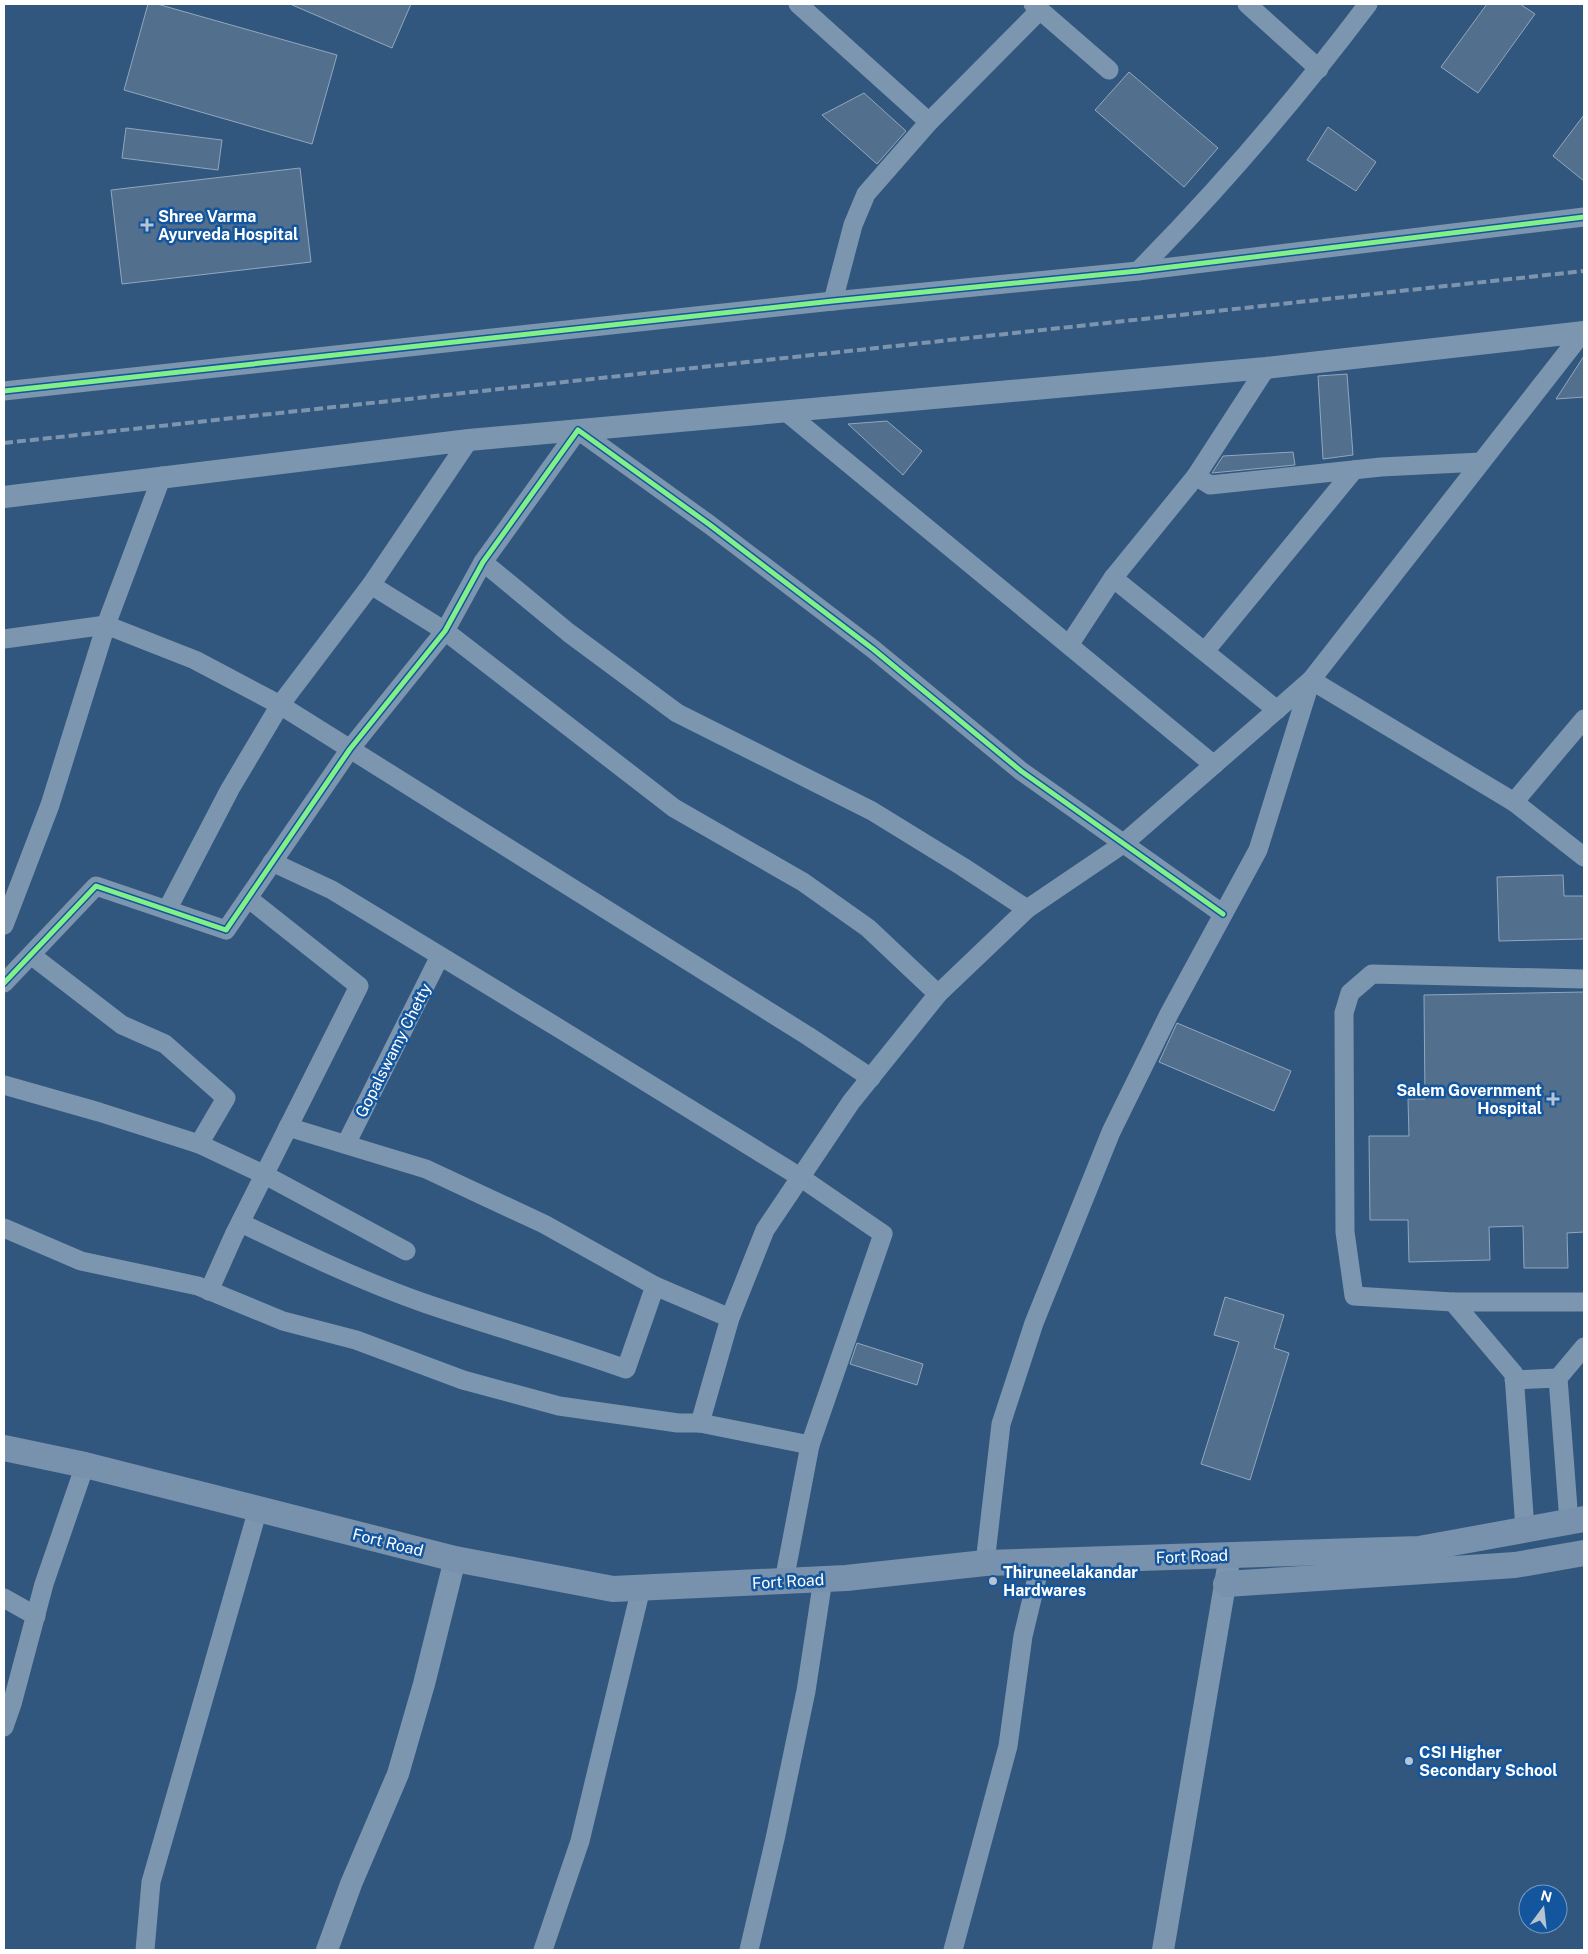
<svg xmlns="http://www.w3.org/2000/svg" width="1588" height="1954" font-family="'Public Sans',sans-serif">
  <rect width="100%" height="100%" fill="#32577e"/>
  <!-- building -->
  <g fill="#526f8d" stroke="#92a7bd">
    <polygon points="148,4 157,4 337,55 312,144 124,90"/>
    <polygon points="290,4 411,4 392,48"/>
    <polygon points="1487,4 1520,4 1535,14 1478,93 1441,67"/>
    <polygon points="1129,72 1218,148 1184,187 1095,110"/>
    <polygon points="864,93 906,131 877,164 822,115"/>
    <polygon points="1584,115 1584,181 1553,156"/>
    <polygon points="1328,127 1376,162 1356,191 1307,160"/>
    <polygon points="126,128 222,140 218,170 122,158"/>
    <polygon points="300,168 311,262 122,284 111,190"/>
    <polygon points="1584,356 1584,397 1556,399"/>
    <polygon points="1347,374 1353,455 1323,459 1318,376"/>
    <polygon points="887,421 922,451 903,475 848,424"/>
    <polygon points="1293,452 1295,465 1212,473 1223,456"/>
    <polygon points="1563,875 1564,896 1584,896 1584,939 1499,941 1497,877"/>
    <polygon points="1584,992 1584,1232 1567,1233 1568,1268 1524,1268 1523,1226 1489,1227 1490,1260 1409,1262 1408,1220 1370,1220 1369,1136 1409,1136 1408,1099 1425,1099 1424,995"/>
    <polygon points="1177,1023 1291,1071 1274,1111 1159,1062"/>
    <polygon points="1225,1297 1284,1315 1274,1348 1289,1353 1250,1480 1201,1464 1239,1342 1214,1335"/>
    <polygon points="857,1343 923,1364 917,1385 850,1364"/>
  </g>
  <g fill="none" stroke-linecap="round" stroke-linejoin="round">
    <!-- minor -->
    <g stroke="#7d96af" stroke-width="19">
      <polyline points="798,4 929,122 866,194 853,225 833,301"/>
      <polyline points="1033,4 1109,70"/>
      <polyline points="1247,4 1319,69"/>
      <polyline points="929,122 1040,10"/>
      <path d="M1138 271C1221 187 1297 98 1368 4"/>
      <polyline points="4,391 833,301 1138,271 1584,217"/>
      <polyline points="785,411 1214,765"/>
      <polyline points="1196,476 1210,485 1381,467 1481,462"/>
      <polyline points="483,562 569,633 677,713 872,811 963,867 1027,909"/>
      <polyline points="1113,578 1277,710"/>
      <polyline points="371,585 445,631 674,808 803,882 868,928 938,994"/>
      <polyline points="4,639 106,625 195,660 280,705 808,1036 871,1078"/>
      <polyline points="1069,645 1113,578 1196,476 1266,368"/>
      <polyline points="1206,650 1354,470"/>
      <polyline points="1311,680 1514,802 1584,857"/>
      <polyline points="1514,802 1584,719"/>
      <polyline points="272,862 332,890 565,1032 800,1177 883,1234 810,1445"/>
      <polyline points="167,910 230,789 280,705 371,585 469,440"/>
      <polyline points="4,925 50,805 106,625 162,476"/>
      <polyline points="31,955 122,1025 165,1044 226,1098 199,1144"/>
      <polyline points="4,983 96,886 226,930 350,749 445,631 483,562 578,430 710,525 873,649 1021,771 1223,914"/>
      <polyline points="4,1085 99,1112 199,1144 265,1175 406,1251"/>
      <polyline points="288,1127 426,1169 544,1224 655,1286 730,1318"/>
      <polyline points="346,1144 440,956"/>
      <path d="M241 1223C301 1252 361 1281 424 1303 491 1326 559 1345 626 1369L655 1286"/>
      <polyline points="4,1228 81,1261 198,1286 283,1321 356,1340 463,1380 559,1406 678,1423 700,1423 810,1445 784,1581"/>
      <polyline points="209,1291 234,1235 359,986 248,898"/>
      <polyline points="1453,1302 1584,1302"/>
      <polyline points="1514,1380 1558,1378"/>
      <polyline points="700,1423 730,1318 765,1230 851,1102 938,994 1027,909 1123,844 1311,680 1583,332"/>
      <polyline points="1569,1522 1558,1378 1584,1347"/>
      <polyline points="1525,1529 1514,1374 1453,1302 1354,1296 1345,1232 1344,1013 1350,993 1372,974 1584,979"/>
      <polyline points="985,1563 1001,1424 1034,1323 1111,1132 1169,1014 1258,850 1311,680"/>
      <polyline points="4,1598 36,1616"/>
      <polyline points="4,1727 12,1704 44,1584 85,1465"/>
      <polyline points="145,1950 151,1882 258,1509"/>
      <polyline points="543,1950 580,1841 641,1588"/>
      <polyline points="749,1950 775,1839 806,1691 823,1579"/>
      <polyline points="953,1950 1008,1746 1023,1636 1041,1561"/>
    </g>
    <!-- tertiary -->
    <g stroke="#7d96af" stroke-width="22">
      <polyline points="4,497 469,440 1266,368 1584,332"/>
      <polyline points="327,1950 351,1884 398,1774 424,1684 455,1559"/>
      <polyline points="1163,1950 1230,1555"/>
    </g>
    <!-- secondary -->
    <g stroke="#7891ac" stroke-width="26">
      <polyline points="4,1448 85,1465 455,1559 613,1589 846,1578 985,1563 1419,1549 1584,1519"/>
      <polyline points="1226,1584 1515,1565 1584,1553"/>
    </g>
    <!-- rail -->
    <polyline stroke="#7d94ae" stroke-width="4" stroke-dasharray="9 4" stroke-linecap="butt" points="4,443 1584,271"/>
    <!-- cycleway casing -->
    <g stroke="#13569e" stroke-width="8">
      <g id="cycleway">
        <polyline points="4,391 833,301 1138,271 1584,217"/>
        <polyline points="4,983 96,886 226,930 350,749 445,631 483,562 578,430 710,525 873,649 1021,771 1223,914"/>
      </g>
    </g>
    <!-- cycleway -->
    <use href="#cycleway" stroke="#82f089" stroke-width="5"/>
  </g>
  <!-- markers -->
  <g fill="#b7c4d2" stroke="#13569e" stroke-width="2">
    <path d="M144.5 217.5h5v5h5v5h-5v5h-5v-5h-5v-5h5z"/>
    <path d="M1550.5 1091.5h5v5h5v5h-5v5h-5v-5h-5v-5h5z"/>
    <circle cx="993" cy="1581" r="5"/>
    <circle cx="1409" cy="1761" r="5"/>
  </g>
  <g text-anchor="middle" stroke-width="5" stroke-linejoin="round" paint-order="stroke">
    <!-- poi labels -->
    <g font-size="16" font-weight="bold" fill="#fff" stroke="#13569e" text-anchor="start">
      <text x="158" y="222">Shree Varma<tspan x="158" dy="18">Ayurveda Hospital</tspan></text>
      <text x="1542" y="1096" text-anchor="end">Salem Government<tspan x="1542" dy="18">Hospital</tspan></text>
      <text x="1003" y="1578">Thiruneelakandar<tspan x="1003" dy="18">Hardwares</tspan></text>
      <text x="1419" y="1758">CSI Higher<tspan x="1419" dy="18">Secondary School</tspan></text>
    </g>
    <!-- street labels -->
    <g font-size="16" fill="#fff" stroke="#13569e">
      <text transform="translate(393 1050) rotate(-63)" y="6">Gopalswamy Chetty</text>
      <text transform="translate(388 1542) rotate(14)" y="6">Fort Road</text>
      <text transform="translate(1192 1556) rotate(-2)" y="6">Fort Road</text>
      <text transform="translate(788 1581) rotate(-3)" y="6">Fort Road</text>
    </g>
  </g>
  <!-- border -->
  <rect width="1588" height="1954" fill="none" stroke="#ffffff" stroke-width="10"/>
  <!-- north arrow -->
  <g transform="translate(1543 1909) rotate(15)"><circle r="24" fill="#13569e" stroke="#719ac5"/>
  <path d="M0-4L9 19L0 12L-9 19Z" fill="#b7c4d2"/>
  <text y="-8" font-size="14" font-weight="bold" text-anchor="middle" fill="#ffffff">N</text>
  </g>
</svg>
